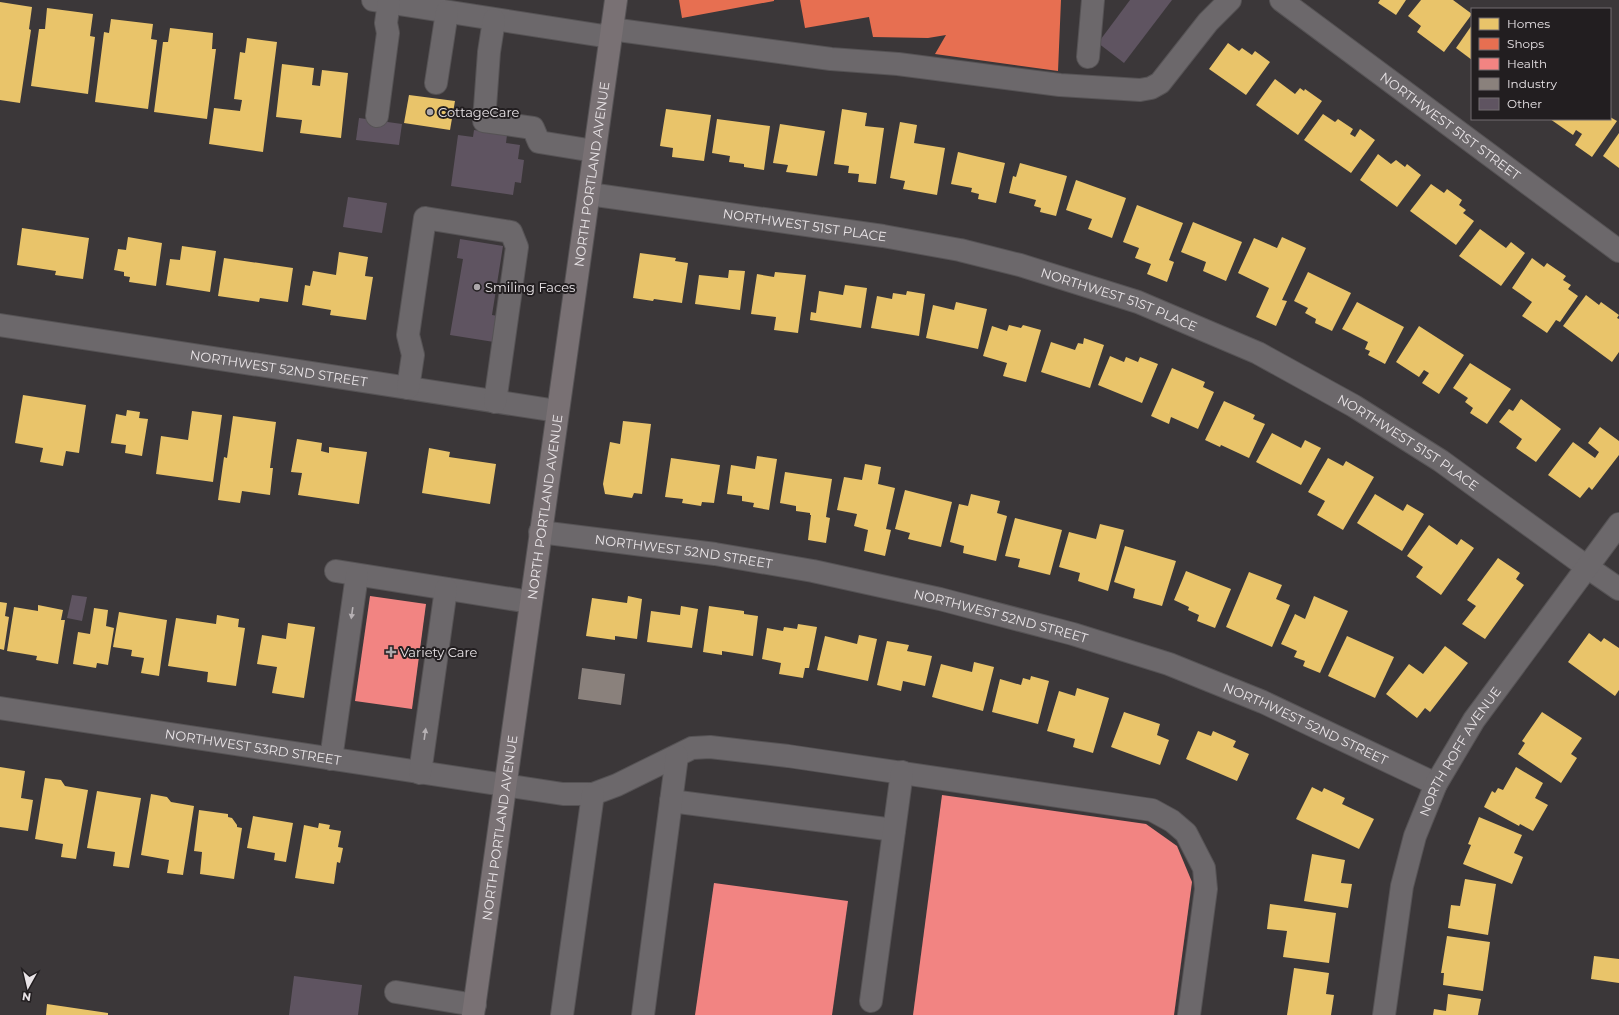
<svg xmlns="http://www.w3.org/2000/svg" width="1619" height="1015" font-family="Montserrat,sans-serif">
  <rect width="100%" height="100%" fill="#3b3739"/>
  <!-- homes -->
  <g fill="#e9c46a">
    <polygon points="1380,0 1406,0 1396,15 1378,3"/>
    <polygon points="1421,0 1453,0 1472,14 1444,52 1417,32 1421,26 1408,16"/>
    <polygon points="0,2 32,7 29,29 31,30 20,103 0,100"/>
    <polygon points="47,8 93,14 90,36 95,37 88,94 31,86 39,29 45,29"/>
    <polygon points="111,19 153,24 151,39 157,40 148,109 95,102 104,32 109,33"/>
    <polygon points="1472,25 1472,60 1456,48"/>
    <polygon points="170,28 213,33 212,49 216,49 207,119 154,112 163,42 168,42"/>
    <polygon points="247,38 277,42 263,152 209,144 214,108 240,111 242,100 234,99 240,52 245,53"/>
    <polygon points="1228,43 1239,51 1242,48 1252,55 1255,51 1270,62 1246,95 1209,69"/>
    <polygon points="282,64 314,68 312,85 320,86 322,70 348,73 341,138 300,133 302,120 276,117"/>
    <polygon points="1275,79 1295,94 1300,88 1304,91 1305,89 1322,101 1298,135 1256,105"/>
    <polygon points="409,95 455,101 450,130 404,123"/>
    <polygon points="666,109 711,115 704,161 672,157 673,148 660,146"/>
    <polygon points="842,109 867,113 865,126 884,128 876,184 858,182 859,174 848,173 849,166 834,164"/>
    <polygon points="1323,114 1335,122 1338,119 1353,129 1350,134 1355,137 1360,129 1375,140 1351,173 1304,140"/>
    <polygon points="1610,117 1617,121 1592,157 1575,145 1582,134 1576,130 1573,135 1550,119 1610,119"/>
    <polygon points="717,119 770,126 764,170 744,167 744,164 729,162 730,156 712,153"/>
    <polygon points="900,122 917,125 914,143 945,148 937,195 903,189 905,181 890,178"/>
    <polygon points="780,124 825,131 817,176 786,172 788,165 773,163"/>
    <polygon points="1619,133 1619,168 1603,156"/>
    <polygon points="958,152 1005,163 996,203 978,199 979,194 971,192 972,188 951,184"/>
    <polygon points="1378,154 1391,164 1396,160 1405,167 1407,164 1421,175 1397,207 1360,180"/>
    <polygon points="1020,163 1067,176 1056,216 1040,212 1041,208 1034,206 1036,200 1009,193 1013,176 1016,177"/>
    <polygon points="1076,180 1126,198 1112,238 1088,229 1092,219 1066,210"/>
    <polygon points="1431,184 1444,193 1447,189 1462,200 1459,205 1466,210 1463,213 1474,221 1456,245 1410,211"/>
    <polygon points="1137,205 1183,223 1169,260 1174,262 1167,282 1147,274 1151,264 1135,258 1139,248 1123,242"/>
    <polygon points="1193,222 1242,242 1226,281 1203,271 1206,262 1181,252"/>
    <polygon points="22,228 89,238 83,279 55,275 56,271 17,265"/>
    <polygon points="1480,229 1506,248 1511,242 1525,253 1501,286 1459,256"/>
    <polygon points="128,237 162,243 156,286 129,282 130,277 124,276 124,272 114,270 118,249 126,250"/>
    <polygon points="1282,237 1306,248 1282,300 1287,301 1276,326 1256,317 1269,288 1238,273 1254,238 1277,248"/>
    <polygon points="182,246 216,251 210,292 166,285 170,259 180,260"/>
    <polygon points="339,252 368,257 365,276 373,277 366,320 330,315 331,310 302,305 305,285 310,286 313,271 336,275"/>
    <polygon points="640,253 676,258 675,261 688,263 682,303 654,299 653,301 633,298"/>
    <polygon points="224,258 293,268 288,302 260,298 259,302 218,296"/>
    <polygon points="1532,258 1544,267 1547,263 1566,276 1563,280 1571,285 1568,289 1578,296 1560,322 1556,320 1547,333 1522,316 1532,302 1512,288"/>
    <polygon points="729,270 745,271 740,310 695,304 699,275 728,278"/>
    <polygon points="775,272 806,275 798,333 774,330 776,317 751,314 757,274 774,277"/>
    <polygon points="1308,272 1351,293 1332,331 1315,323 1316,319 1305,313 1308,308 1294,301"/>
    <polygon points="845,285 867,288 861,328 810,320 811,312 816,313 819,291 843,295"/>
    <polygon points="907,291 925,294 919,336 871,328 877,296 892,299 893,293 906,295"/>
    <polygon points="1586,295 1599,305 1601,302 1619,315 1617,318 1619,319 1619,352 1612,362 1563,326"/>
    <polygon points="956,302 987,309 978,349 926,338 933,305 954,310"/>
    <polygon points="1357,302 1404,327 1385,364 1368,355 1370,351 1365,349 1368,342 1342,329"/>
    <polygon points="1009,325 1021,328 1023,325 1041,330 1026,382 1003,376 1007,363 983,356 992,326 1007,331"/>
    <polygon points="1419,326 1464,355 1439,394 1422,383 1429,373 1424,370 1419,377 1396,362"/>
    <polygon points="1084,338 1104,345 1090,388 1041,372 1051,342 1075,350 1078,343 1083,344"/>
    <polygon points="1110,356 1124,362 1126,357 1138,362 1140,357 1158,364 1142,403 1098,385"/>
    <polygon points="1470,363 1511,389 1487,424 1470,413 1473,408 1465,402 1468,398 1453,388"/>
    <polygon points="1172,368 1205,382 1203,387 1214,392 1198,429 1171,417 1169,424 1151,416"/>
    <polygon points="23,395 86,405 79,453 66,451 63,466 40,462 43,448 15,443"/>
    <polygon points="1521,399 1561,429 1536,462 1516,448 1522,439 1499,422 1509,409 1513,411"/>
    <polygon points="1224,401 1255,415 1253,419 1265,424 1249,458 1221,445 1220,447 1205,440"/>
    <polygon points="127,410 140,412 139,418 148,419 142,456 125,453 126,445 111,443 116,414 126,416"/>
    <polygon points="192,411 222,415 213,482 156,474 161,436 188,440"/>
    <polygon points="233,416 276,422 270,468 273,468 270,495 242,491 240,503 218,500 224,457 227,458"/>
    <polygon points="623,421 651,424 642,494 634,493 632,498 605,494 603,484 610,442 620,444"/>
    <polygon points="1600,427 1619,441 1619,455 1592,490 1589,487 1580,498 1548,475 1573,442 1595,458 1599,452 1588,443"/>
    <polygon points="1272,433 1301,448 1305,440 1321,448 1301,485 1256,462"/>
    <polygon points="297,439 322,443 321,451 329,453 329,447 367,452 359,504 298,495 302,473 291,472"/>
    <polygon points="429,448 450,452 449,457 496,464 490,504 422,493"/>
    <polygon points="757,456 777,459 769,510 753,507 754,503 742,501 742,496 727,494 731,465 755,469"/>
    <polygon points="671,458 720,465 714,503 702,502 701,506 682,503 683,499 665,497"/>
    <polygon points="1328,458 1343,466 1346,461 1374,477 1343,530 1317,515 1325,501 1308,492"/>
    <polygon points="865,464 881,467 878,484 895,488 886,529 891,530 885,556 864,551 868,530 854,526 857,514 837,510 844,477 862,480"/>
    <polygon points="785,472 832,479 826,517 830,518 826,543 808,540 811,515 810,515 810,513 796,511 796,506 780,503"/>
    <polygon points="905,490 952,502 941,547 908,539 910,533 895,529"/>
    <polygon points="971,494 1000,501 997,513 1007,516 996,561 963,553 964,546 950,542 959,504 968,506"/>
    <polygon points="1375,494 1403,511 1407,504 1424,514 1402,551 1357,523"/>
    <polygon points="1015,518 1062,530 1050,575 1018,567 1020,559 1005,556"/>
    <polygon points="1100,524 1124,530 1108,591 1078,581 1080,573 1059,567 1069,532 1096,539"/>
    <polygon points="1429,525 1457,545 1461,539 1474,548 1441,595 1416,577 1423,567 1407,556"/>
    <polygon points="1125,546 1176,561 1162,606 1133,598 1135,589 1114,582"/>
    <polygon points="1498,558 1520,573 1516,579 1524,585 1485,639 1462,624 1476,606 1467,600"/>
    <polygon points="1186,571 1231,589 1215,628 1197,621 1199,615 1188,610 1189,607 1174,600"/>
    <polygon points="1249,572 1282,585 1276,599 1290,605 1272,647 1226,627"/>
    <polygon points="628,596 642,599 637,639 615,636 615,640 586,636 592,598 627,603"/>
    <polygon points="1314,596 1348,611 1320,673 1303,666 1305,661 1294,657 1297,651 1281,644 1295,614 1305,619"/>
    <polygon points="0,602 7,603 5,616 9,617 4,650 0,649"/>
    <polygon points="38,605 63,610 61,620 65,620 58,664 36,660 37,656 7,651 14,607 38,611"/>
    <polygon points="681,606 698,609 692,648 647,642 651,611 680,615"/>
    <polygon points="709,606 744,611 744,614 758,616 753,656 722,651 722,655 703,652"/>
    <polygon points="94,608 108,610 106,626 114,628 108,665 97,663 96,668 73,664 78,632 90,634"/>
    <polygon points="119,612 167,620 159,676 141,673 144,658 131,656 132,650 113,647"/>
    <polygon points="217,615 239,619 238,627 245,628 236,686 207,682 208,672 168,666 176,618 216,624"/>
    <polygon points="288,623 315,627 304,698 272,693 277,667 257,664 262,635 286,639"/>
    <polygon points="798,624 817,627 809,668 805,668 803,678 779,674 781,663 762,659 767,628 783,631 784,627 797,629"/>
    <polygon points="1589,633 1601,642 1604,638 1619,648 1619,690 1615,696 1568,662"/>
    <polygon points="859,635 877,639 868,681 817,670 825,636 857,644"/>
    <polygon points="1347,636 1394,657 1375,698 1328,676"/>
    <polygon points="887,641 909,645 907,651 932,656 925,686 903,681 901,691 877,685"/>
    <polygon points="1445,646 1468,663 1430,712 1425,708 1417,718 1386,694 1409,664 1423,674"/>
    <polygon points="974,662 994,667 983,711 932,697 941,664 972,672"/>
    <polygon points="1031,676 1049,681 1038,724 992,712 1000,679 1021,685 1023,678 1030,680"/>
    <polygon points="1077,688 1109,698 1093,753 1073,747 1075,739 1047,731 1059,691 1075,696"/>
    <polygon points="1124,712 1160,724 1157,735 1169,740 1160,765 1111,747"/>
    <polygon points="1542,712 1582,738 1571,754 1577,758 1561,783 1518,754 1525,743 1522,741"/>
    <polygon points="1198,731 1211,736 1213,731 1236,741 1233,747 1249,754 1237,781 1186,759"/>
    <polygon points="0,767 25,771 21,798 33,800 28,831 0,827"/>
    <polygon points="1516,767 1543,783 1535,798 1548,805 1533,831 1520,824 1519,826 1484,807 1492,791 1495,793 1498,788 1503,790"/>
    <polygon points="45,778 61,780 65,786 88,790 76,859 61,857 63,844 35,839"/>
    <polygon points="1312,787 1322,792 1324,788 1345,798 1342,804 1374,819 1359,849 1296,819"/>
    <polygon points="97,791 141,798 129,868 113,866 115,852 87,848"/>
    <polygon points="151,794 167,797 171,802 194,806 183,875 167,873 169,860 141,855"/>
    <polygon points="199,810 228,814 228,817 232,818 237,825 237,827 242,828 234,879 200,874 202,852 194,851"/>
    <polygon points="253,816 293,823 286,862 274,860 275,853 247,848"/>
    <polygon points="1479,817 1522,835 1514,853 1523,857 1512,884 1463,864 1471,845 1468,844"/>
    <polygon points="319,823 330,825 329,829 341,831 338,847 343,848 340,863 337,862 334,884 295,878 304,825 318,828"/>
    <polygon points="1312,854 1345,860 1341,883 1352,884 1348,908 1304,901"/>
    <polygon points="1465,879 1496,884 1488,935 1448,928 1451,905 1460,906"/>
    <polygon points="1270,904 1336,913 1329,963 1283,957 1287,931 1267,929"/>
    <polygon points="1447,936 1490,942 1483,991 1443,985 1444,973 1441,973"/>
    <polygon points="1594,956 1619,959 1619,983 1591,979"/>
    <polygon points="1294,968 1329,973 1326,994 1334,995 1331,1015 1287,1015"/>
    <polygon points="1448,994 1481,999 1478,1015 1433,1015 1434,1009 1446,1011"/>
    <polygon points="47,1004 108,1013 108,1015 46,1015"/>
  </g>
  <!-- shops -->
  <g fill="#e76f51">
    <polygon points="679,0 774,0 774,1 682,18"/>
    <polygon points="800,0 1061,0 1058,71 935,54 946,35 928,38 873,37 869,17 805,28"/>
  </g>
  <!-- health -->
  <g fill="#f28482">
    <polygon points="370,596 426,604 412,709 355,701"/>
    <polygon points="942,795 1146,824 1177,846 1192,882 1174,1015 913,1015"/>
    <polygon points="714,883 848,901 832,1015 695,1015"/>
  </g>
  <!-- industry -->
  <polygon fill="#8a817c" points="582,668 625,674 621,705 578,699"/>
  <!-- building -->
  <g fill="#5f5461">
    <polygon points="1130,0 1172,0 1124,63 1098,43"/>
    <polygon points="359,118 402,124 399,145 356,140"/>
    <polygon points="474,130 507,135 506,143 520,145 518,159 524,160 521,183 515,182 513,195 451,186 458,135 473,137"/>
    <polygon points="348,197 387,203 382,233 343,227"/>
    <polygon points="460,239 503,246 492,315 498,316 494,342 450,335 463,259 457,258"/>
    <polygon points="72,595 87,597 82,621 67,618"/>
    <polygon points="294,976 362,985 358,1015 289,1015"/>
  </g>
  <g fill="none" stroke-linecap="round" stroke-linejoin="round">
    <!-- minor casing -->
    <g stroke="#565355" stroke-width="24">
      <g id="minor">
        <polyline points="373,0 610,37"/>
        <path id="s1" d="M1281 0 1619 251"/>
        <polyline points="494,20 489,52 484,121 533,128 539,142 594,151"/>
        <polyline points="611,29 831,59 898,64 1060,85 1140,90 1151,88 1160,83 1208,22 1230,0"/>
        <polyline points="1088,57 1093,0"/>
        <polyline points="436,83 447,12"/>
        <polyline points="377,116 388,33 386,23 389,2"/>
        <path id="s2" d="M589 194 883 236 960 250 1020 265 1138 302 1258 353 1354 406 1441 461 1587 567 1619 589"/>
        <path id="s3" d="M0 325 557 411"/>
        <polyline points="408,388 413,355 408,335 425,218 511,232 517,247 495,402"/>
        <path id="s4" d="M540 532 715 554 813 571 940 599 1073 634 1169 664 1263 702 1436 784"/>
        <polyline points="336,571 530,602"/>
        <path id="s5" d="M0 708 563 794H593L617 785 692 748 710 747 788 756 1152 810 1172 821 1186 833 1204 868 1206 889 1189 1015"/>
        <polyline points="331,759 357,575"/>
        <polyline points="420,773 446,589"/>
        <polyline points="671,801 894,830"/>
        <polyline points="396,992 475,1005"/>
        <polyline points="871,1001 902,772"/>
        <polyline points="562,1015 593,794"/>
        <polyline points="643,1015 677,756"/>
        <path id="s6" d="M1384 1015 1402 886 1415 836 1436 784 1474 720 1619 524"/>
      </g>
    </g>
    <!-- major casing -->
    <g stroke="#565355" stroke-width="24">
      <g id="major">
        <path id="s7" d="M473 1015 616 0"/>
      </g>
    </g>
    <!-- minor -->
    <use href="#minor" stroke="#6c686b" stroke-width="22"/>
    <!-- major -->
    <use href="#major" stroke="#797174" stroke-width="22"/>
  </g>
  <!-- one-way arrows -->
  <defs><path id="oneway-solid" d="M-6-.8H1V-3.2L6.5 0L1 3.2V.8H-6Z"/></defs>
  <g fill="#b7b2b5">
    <use href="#oneway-solid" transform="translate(352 613) rotate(98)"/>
    <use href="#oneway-solid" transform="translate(425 734) rotate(-82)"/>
  </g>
  <!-- markers -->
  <g fill="#aca7aa" stroke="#221e20" stroke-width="1.5">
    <circle cx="430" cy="112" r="4"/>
    <circle cx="477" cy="287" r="4"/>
    <path d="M389 646h4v4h4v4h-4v4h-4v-4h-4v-4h4z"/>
  </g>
  <g text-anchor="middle" stroke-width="4" stroke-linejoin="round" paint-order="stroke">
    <!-- poi labels -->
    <g font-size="13" fill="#e9e4e7" stroke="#221e20" text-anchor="start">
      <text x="438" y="117">CottageCare</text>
      <text x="485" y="292">Smiling Faces</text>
      <text x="400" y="657">Variety Care</text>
    </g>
    <!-- street labels -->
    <g font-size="13" fill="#e9e4e7" stroke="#221e20">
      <text dy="5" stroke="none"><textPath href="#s1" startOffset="211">NORTHWEST 51ST STREET</textPath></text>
      <text dy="5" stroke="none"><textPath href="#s7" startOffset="849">NORTH PORTLAND AVENUE</textPath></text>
      <text dy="5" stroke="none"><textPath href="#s2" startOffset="218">NORTHWEST 51ST PLACE</textPath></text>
      <text dy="5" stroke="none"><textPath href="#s2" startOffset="542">NORTHWEST 51ST PLACE</textPath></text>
      <text dy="5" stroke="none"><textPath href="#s3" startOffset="282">NORTHWEST 52ND STREET</textPath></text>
      <text dy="5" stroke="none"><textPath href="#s2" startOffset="866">NORTHWEST 51ST PLACE</textPath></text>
      <text dy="5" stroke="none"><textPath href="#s7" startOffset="513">NORTH PORTLAND AVENUE</textPath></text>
      <text dy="5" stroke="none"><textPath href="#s4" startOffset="145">NORTHWEST 52ND STREET</textPath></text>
      <text dy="5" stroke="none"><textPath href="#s4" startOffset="469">NORTHWEST 52ND STREET</textPath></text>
      <text dy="5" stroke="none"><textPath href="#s4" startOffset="793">NORTHWEST 52ND STREET</textPath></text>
      <text dy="5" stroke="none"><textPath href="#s5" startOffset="256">NORTHWEST 53RD STREET</textPath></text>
      <text dy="5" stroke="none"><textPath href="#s6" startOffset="278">NORTH ROFF AVENUE</textPath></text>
      <text dy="5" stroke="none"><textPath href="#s7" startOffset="189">NORTH PORTLAND AVENUE</textPath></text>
    </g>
  </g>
  <!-- legend -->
  <rect x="1471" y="8" width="140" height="112" fill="#221e20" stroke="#726d70"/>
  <rect x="1479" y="18" width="20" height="12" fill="#e9c46a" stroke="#726d70"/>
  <text x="1507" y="28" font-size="12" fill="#e9e4e7">Homes</text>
  <rect x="1479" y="38" width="20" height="12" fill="#e76f51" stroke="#726d70"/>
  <text x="1507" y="48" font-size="12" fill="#e9e4e7">Shops</text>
  <rect x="1479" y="58" width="20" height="12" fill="#f28482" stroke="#726d70"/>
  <text x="1507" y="68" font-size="12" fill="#e9e4e7">Health</text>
  <rect x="1479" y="78" width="20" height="12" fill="#8a817c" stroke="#726d70"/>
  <text x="1507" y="88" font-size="12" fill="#e9e4e7">Industry</text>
  <rect x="1479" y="98" width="20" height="12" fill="#5f5461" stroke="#726d70"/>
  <text x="1507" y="108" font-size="12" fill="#e9e4e7">Other</text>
  <!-- north arrow -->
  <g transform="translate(28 987) rotate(188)" stroke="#221e20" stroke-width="3" paint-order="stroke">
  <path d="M0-3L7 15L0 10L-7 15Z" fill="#e9e4e7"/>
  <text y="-6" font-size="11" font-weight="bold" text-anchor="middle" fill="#e9e4e7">N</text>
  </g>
</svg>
